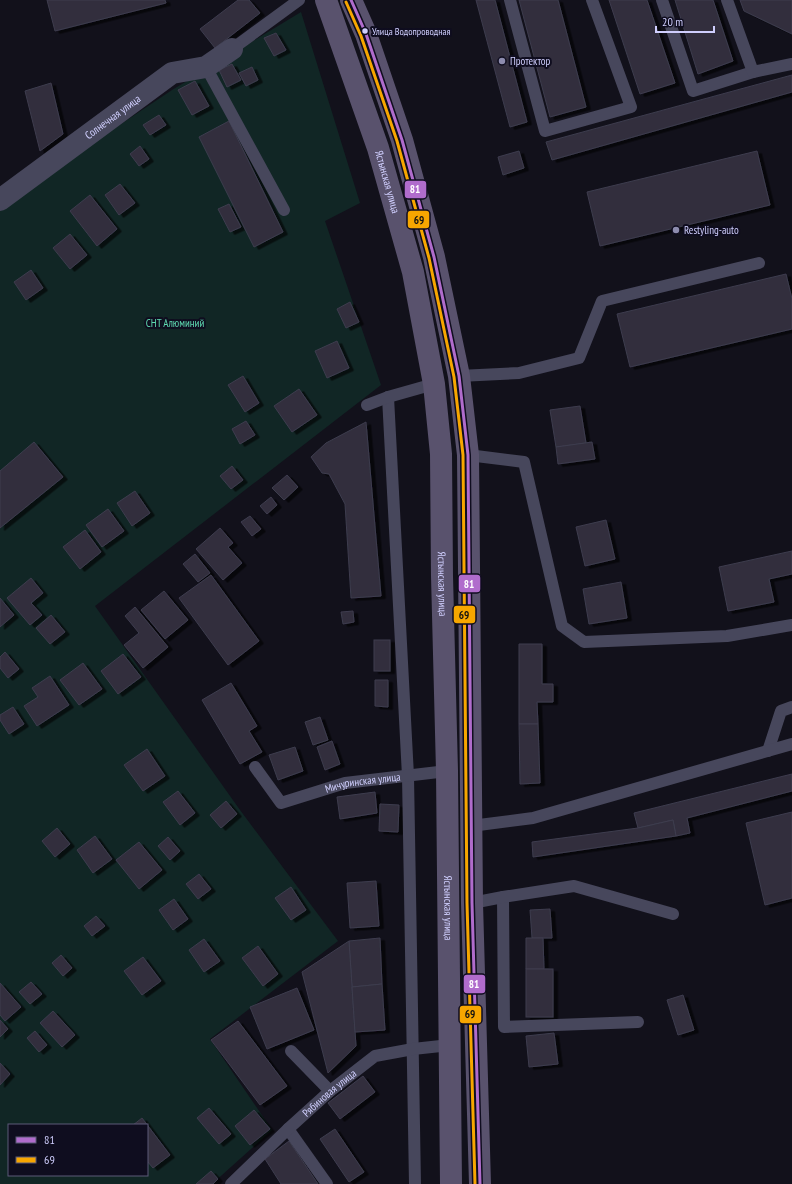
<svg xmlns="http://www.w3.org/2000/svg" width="792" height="1184" font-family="'PT Sans Narrow',sans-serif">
  <defs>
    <filter id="shadow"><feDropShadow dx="4.5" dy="2.5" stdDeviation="0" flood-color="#0009"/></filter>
  </defs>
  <rect width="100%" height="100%" fill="#12111b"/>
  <!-- green -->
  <path fill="#112625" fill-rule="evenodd" d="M301 12 360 203 325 221 381 385 95 606 240 810 338 941 210 1039 272 1130 212 1184H0V209L34 182 172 90ZM9 1125H147V1175H9Z"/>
  <!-- building -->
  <g fill="#302f3d" stroke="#3e3c4e" filter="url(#shadow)">
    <polygon points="47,0 165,0 166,3 55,31"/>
    <polygon points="238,0 249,0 260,13 215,48 200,29"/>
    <polygon points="476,0 495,0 527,122 510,127"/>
    <polygon points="519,0 558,0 586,107 550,117"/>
    <polygon points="609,0 647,0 675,83 640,94"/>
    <polygon points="675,0 713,0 733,61 698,74"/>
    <polygon points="740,0 792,0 792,34 744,11"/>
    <polygon points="276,33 286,50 274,56 264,38"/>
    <polygon points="232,64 241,80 227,87 219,70"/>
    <polygon points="252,67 258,80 246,86 239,73"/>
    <polygon points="792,75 792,92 552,160 546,142"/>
    <polygon points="195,81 209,106 192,115 178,90"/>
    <polygon points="51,83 63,134 40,151 25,91"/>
    <polygon points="159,115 166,125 150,135 143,125"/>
    <polygon points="229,121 283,232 254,247 199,137"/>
    <polygon points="140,146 149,159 139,166 130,154"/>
    <polygon points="519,151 524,168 503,175 498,157"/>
    <polygon points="757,151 770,205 600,246 587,192"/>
    <polygon points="120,184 135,203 119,215 105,195"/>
    <polygon points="90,195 117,229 97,246 70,211"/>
    <polygon points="229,204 241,227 230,232 218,209"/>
    <polygon points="70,234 87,255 70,269 53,248"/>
    <polygon points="31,270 43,288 26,300 14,282"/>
    <polygon points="786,274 792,299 792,329 630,367 617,314"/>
    <polygon points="350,302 359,322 346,328 337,309"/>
    <polygon points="337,341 349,368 327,378 315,351"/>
    <polygon points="243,376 259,403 245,412 228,385"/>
    <polygon points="299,389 317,415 292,432 274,406"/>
    <polygon points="580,406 586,443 556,447 550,410"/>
    <polygon points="246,421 255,435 240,444 232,429"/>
    <polygon points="366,422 381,596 351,598 345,504 329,474 322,473 311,457 326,443"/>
    <polygon points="34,442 63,477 0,528 0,471"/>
    <polygon points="592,442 595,459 558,464 556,447"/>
    <polygon points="232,466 243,480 231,489 220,476"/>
    <polygon points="287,475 298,487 284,500 272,488"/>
    <polygon points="135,491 150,513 132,526 117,503"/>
    <polygon points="271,497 277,505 267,514 260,506"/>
    <polygon points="108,509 124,531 102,547 86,525"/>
    <polygon points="250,516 261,529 252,536 241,522"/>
    <polygon points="606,520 615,559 585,566 576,527"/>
    <polygon points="220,528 233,543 228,547 242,563 223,580 196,549"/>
    <polygon points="85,530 101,552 80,569 63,547"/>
    <polygon points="792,551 792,574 769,579 774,602 728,611 719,567"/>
    <polygon points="195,554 210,573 198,582 183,564"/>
    <polygon points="211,575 259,641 228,665 179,598"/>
    <polygon points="31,578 43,593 31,603 42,615 30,625 7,598"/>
    <polygon points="621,582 627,618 589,624 583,589"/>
    <polygon points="164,591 188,620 165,639 141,610"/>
    <polygon points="0,598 14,615 0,627"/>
    <polygon points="135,607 168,647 143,668 124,645 139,633 125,616"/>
    <polygon points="353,611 354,622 343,624 341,612"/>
    <polygon points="51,615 65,632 50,644 36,628"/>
    <rect x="374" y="640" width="16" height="31"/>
    <polygon points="519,644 542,644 542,684 553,684 553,702 537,702 538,724 519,724"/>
    <polygon points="5,652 19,669 8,678 0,668 0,657"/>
    <polygon points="123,654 141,677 118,694 101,671"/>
    <polygon points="83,663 102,689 79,705 60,680"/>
    <polygon points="50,676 69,705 37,726 24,706 38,697 32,688"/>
    <polygon points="375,680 388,680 388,707 375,706"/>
    <polygon points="231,683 257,726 249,731 262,752 240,764 202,700"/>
    <polygon points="13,707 24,724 9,734 0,720 0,715"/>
    <polygon points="320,717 328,740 313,745 305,722"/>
    <polygon points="519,724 538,724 540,783 520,784"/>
    <polygon points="332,741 340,764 325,770 317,747"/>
    <polygon points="295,747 303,771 278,780 269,755"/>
    <polygon points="147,749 165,776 143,791 124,765"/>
    <polygon points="792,774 792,791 687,818 690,833 676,836 673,820 638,828 634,813"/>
    <polygon points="178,791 195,813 180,825 163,802"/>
    <polygon points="375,792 377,813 340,819 337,797"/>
    <polygon points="226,801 237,814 221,828 210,815"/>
    <polygon points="380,804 399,805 398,832 379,831"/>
    <polygon points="792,812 792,898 765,905 746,823"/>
    <polygon points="673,820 676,836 533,857 532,842 638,828"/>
    <polygon points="57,828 70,844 55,857 42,841"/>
    <polygon points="95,836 112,859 93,873 77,850"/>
    <polygon points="168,837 180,851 170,860 158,846"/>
    <polygon points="139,842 162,870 139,889 116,860"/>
    <polygon points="199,874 211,889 198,899 186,884"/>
    <polygon points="376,881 379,926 350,928 347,883"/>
    <polygon points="291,887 306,910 291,920 275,898"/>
    <polygon points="174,899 188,919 173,930 159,910"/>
    <polygon points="550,909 552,938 532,938 530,910"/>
    <polygon points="96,916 105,926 92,936 84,926"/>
    <polygon points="380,938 382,984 352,987 349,941"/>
    <polygon points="526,938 543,938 544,969 526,969"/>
    <polygon points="204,939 220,961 204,972 189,950"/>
    <polygon points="349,941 356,1046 328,1073 302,972"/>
    <polygon points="258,946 278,974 263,986 242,958"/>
    <polygon points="61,955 72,968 63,976 52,963"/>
    <polygon points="143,957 161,981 142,995 124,971"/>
    <rect x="526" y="969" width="27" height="48"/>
    <polygon points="31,982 42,994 30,1004 19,992"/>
    <polygon points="0,983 21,1007 5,1021 0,1015"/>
    <polygon points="382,984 385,1030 355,1032 352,987"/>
    <polygon points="297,988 314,1030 267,1049 250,1007"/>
    <polygon points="683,995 694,1030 678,1035 667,1000"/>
    <polygon points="53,1011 75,1035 62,1047 40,1023"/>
    <polygon points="0,1020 8,1029 0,1037"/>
    <polygon points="238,1021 287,1086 260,1105 211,1040"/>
    <polygon points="35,1031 47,1045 39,1052 27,1038"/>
    <polygon points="554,1033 558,1064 529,1067 526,1036"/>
    <polygon points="0,1063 10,1074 0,1085"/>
    <polygon points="363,1076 375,1092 340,1119 328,1103"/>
    <polygon points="209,1108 231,1134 219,1144 197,1118"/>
    <polygon points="254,1110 270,1129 250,1145 235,1126"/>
    <polygon points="142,1118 170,1155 153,1168 147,1161 147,1125 133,1125"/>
    <polygon points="335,1129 364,1172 349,1182 320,1139"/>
    <polygon points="289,1141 318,1184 281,1184 265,1159"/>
    <polygon points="211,1171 218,1179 213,1184 196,1184"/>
  </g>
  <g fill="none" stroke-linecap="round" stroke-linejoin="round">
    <!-- service -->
    <g stroke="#47475c" stroke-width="12">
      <polyline points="510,0 545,131 631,107 592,0"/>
      <polyline points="662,0 693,91 753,72"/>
      <polyline points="727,0 753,72 792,64"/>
      <polyline points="232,49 299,0"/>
      <polyline points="206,67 284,210"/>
      <polyline points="459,376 519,373 579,358 602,301 759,263"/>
      <polyline points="388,397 408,776 415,1184"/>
      <polyline points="367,405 388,397 434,384"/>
      <polyline points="468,455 524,462 562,626 584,642 727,636 792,625"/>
      <polyline points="768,751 781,711 792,707"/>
      <path id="s1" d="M255 767 281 803 345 783 447 771"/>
      <polyline points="471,826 533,818 792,744"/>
      <polyline points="503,897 504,1027 638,1022"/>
      <polyline points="472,903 503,897 574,886 673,914"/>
      <polyline points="291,1051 330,1091"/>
      <polyline points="288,1129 327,1184"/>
      <path id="s2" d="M231 1184 288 1129 330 1091 375 1056 413 1049 450 1045"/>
    </g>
    <!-- minor -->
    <path stroke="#47475c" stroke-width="22" id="s3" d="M0 200 172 73 206 67 232 49"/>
    <!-- primary -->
    <g stroke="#59526d" stroke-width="22">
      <path id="s4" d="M326 0 378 148 413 272 434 384 441 454 442 576 447 771 451 1184"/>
      <polyline points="351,0 366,34 402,140 434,257 459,376 468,455 472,903 480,1184"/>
    </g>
    <!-- bus-1 casing -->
    <g stroke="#0f0d1f" stroke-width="6">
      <polyline id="bus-1" points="351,0 366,34 402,140 434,257 459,376 468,455 472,903 480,1184"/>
    </g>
    <!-- bus-2 casing -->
    <g stroke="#0f0d1f" stroke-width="6">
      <polyline id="bus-2" points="346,2 361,36 397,141 429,258 454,377 463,455 467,903 475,1184"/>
    </g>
    <!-- bus-1 -->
    <use href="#bus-1" stroke="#b06ccc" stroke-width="3"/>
    <!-- bus-2 -->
    <use href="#bus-2" stroke="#f7a600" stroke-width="3"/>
  </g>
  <!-- markers -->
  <circle fill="#cfcefd" stroke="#0f0d1f" stroke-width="1.5" cx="365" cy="31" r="3.5"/>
  <g fill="#8d8cae" stroke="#0f0d1f" stroke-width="1.5">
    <circle cx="502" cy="61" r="4"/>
    <circle cx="676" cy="230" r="4"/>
  </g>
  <g text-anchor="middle" stroke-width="4" stroke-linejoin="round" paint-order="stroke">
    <!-- bus labels -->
    <g font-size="10" fill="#cfcefd" stroke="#0f0d1f" text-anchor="start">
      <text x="372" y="35">Улица Водопроводная</text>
    </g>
    <!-- poi labels -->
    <g font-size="11" fill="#cfcefd" stroke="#0f0d1f" text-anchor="start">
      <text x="510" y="65">Протектор</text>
      <text x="684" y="234">Restyling-auto</text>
    </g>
    <!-- street labels -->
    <g font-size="11" fill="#cfcefd" stroke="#0f0d1f">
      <text dy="4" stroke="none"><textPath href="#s3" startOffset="140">Солнечная улица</textPath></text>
      <text dy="4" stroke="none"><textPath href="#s4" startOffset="192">Ястынская улица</textPath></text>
      <text dy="4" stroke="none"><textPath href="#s4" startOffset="600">Ястынская улица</textPath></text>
      <text dy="4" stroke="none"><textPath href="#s1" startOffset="129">Мичуринская улица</textPath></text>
      <text dy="4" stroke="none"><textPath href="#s4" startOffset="924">Ястынская улица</textPath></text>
      <text dy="4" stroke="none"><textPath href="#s2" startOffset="134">Рябиновая улица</textPath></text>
    </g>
    <!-- park labels -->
    <g font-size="11" fill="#5ed9b0" stroke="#0f0d1f">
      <text x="175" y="327">СНТ Алюминий</text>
    </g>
  </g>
  <g stroke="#0f0d1f" stroke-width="1.5">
    <rect x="404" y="180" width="23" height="19" rx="4" fill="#b06ccc"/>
    <rect x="407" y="210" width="23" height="19" rx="4" fill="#f7a600"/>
    <rect x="458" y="574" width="23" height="19" rx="4" fill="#b06ccc"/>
    <rect x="453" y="605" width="23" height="19" rx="4" fill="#f7a600"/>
    <rect x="463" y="974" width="23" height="20" rx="4" fill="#b06ccc"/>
    <rect x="459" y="1005" width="23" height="19" rx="4" fill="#f7a600"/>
  </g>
  <g font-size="11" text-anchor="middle" font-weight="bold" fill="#fff">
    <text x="415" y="193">81</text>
    <text x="469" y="588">81</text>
    <text x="474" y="988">81</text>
  </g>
  <g font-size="11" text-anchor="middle" font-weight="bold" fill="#111">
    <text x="419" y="224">69</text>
    <text x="464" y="619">69</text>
    <text x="470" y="1018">69</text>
  </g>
  <!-- legend -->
  <rect x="8" y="1124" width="140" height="52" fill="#0f0d1f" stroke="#5c5a78"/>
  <rect x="16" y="1137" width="20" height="6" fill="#b06ccc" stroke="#5c5a78"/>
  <text x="44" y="1144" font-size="12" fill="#cfcefd">81</text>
  <rect x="16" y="1157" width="20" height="6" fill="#f7a600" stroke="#5c5a78"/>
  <text x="44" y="1164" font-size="12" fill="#cfcefd">69</text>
  <!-- scale -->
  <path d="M656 26v6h58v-6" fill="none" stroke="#cfcefd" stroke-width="2"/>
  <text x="662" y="26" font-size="12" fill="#cfcefd" stroke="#0f0d1f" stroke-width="3" paint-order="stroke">20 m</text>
</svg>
